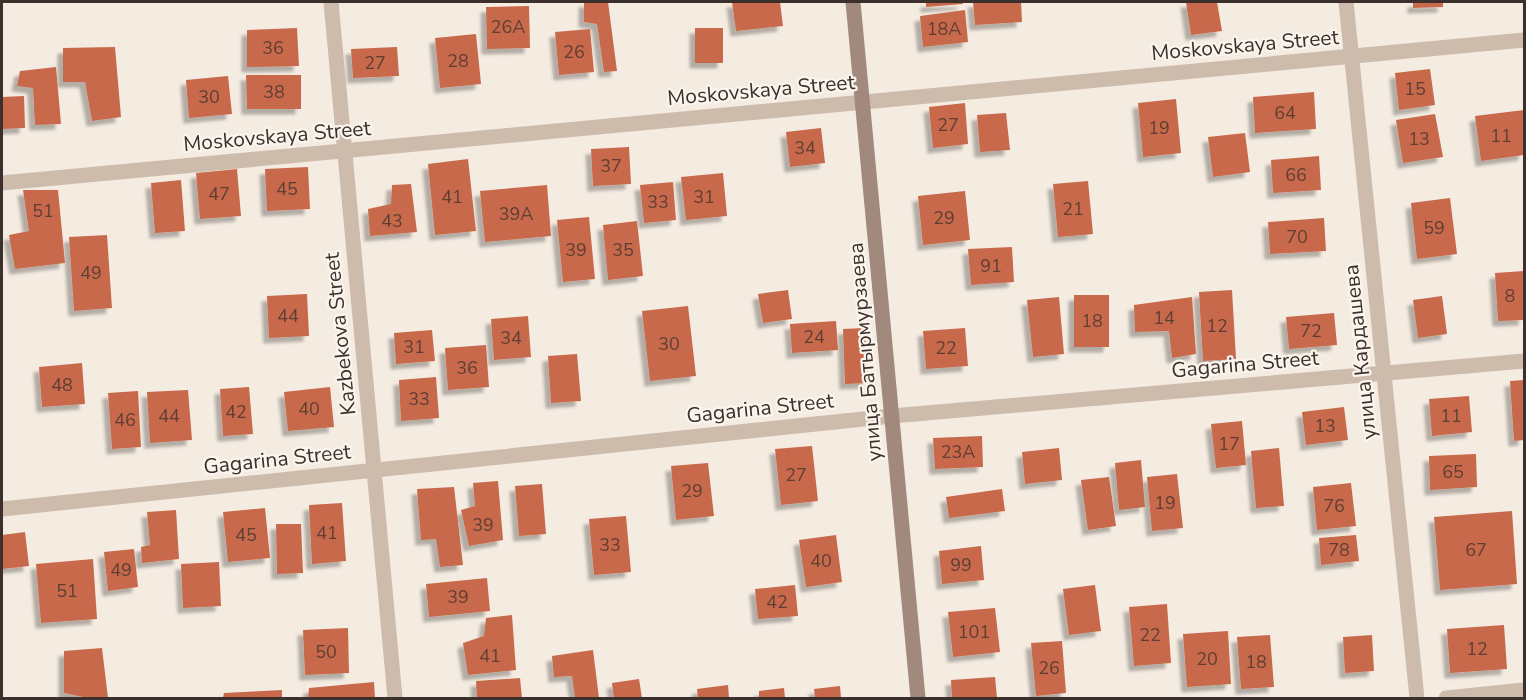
<svg xmlns="http://www.w3.org/2000/svg" width="1526" height="700" font-family="'Nunito Sans',sans-serif">
  <defs>
    <filter id="shadow"><feDropShadow dx="-5.5" dy="5.5" stdDeviation="1.5" flood-color="#0004"/></filter>
  </defs>
  <rect width="100%" height="100%" fill="#f4ebe1"/>
  <!-- building -->
  <g fill="#c8694b" filter="url(#shadow)">
    <polygon points="584,2 608,2 617,71 604,72 597,24 584,22"/>
    <polygon points="732,2 780,2 783,26 736,31"/>
    <polygon points="926,2 963,2 963,4 926,7"/>
    <polygon points="973,2 1021,2 1022,22 975,25"/>
    <polygon points="1186,2 1217,2 1222,31 1191,35"/>
    <polygon points="1413,2 1443,2 1443,7 1413,8"/>
    <polygon points="529,6 530,48 487,49 486,7"/>
    <polygon points="965,10 968,42 923,47 920,16"/>
    <polygon points="297,28 299,66 247,67 247,30"/>
    <rect x="695" y="28" width="28" height="35"/>
    <polygon points="590,29 594,72 559,75 555,32"/>
    <polygon points="476,34 481,84 440,88 435,38"/>
    <polygon points="115,47 121,117 92,121 85,82 63,82 63,48"/>
    <polygon points="397,47 399,76 353,78 351,49"/>
    <polygon points="56,67 61,124 35,125 33,88 17,86 20,71"/>
    <polygon points="1430,69 1435,105 1399,110 1395,73"/>
    <polygon points="246,75 301,75 301,109 247,109"/>
    <polygon points="228,76 232,114 189,118 186,80"/>
    <polygon points="1314,92 1316,129 1255,133 1253,97"/>
    <polygon points="24,96 25,128 2,129 2,97"/>
    <polygon points="1176,99 1181,153 1143,157 1138,103"/>
    <polygon points="965,103 968,144 933,148 929,107"/>
    <polygon points="1524,110 1524,155 1481,161 1475,116"/>
    <polygon points="1006,113 1010,150 980,152 977,115"/>
    <polygon points="1435,114 1443,157 1403,163 1396,120"/>
    <polygon points="821,128 825,163 790,167 786,132"/>
    <polygon points="1245,133 1250,172 1213,177 1208,137"/>
    <polygon points="629,147 631,184 593,186 591,149"/>
    <polygon points="1319,156 1321,190 1273,193 1271,160"/>
    <polygon points="468,159 476,231 435,235 428,164"/>
    <polygon points="308,167 310,209 267,211 265,169"/>
    <polygon points="237,169 241,216 200,219 196,173"/>
    <polygon points="723,173 727,216 686,220 681,177"/>
    <polygon points="181,180 185,231 155,233 151,183"/>
    <polygon points="1088,181 1093,234 1058,237 1053,184"/>
    <polygon points="673,182 676,220 644,223 640,185"/>
    <polygon points="411,184 417,232 370,236 368,209 391,204 392,185"/>
    <polygon points="547,185 551,236 485,242 480,191"/>
    <polygon points="23,190 58,190 65,263 15,269 9,235 29,231"/>
    <polygon points="965,191 970,240 923,245 918,196"/>
    <polygon points="1450,198 1457,254 1417,259 1411,203"/>
    <polygon points="589,217 595,279 563,282 557,220"/>
    <polygon points="1324,218 1326,251 1270,254 1268,222"/>
    <polygon points="637,221 643,276 608,280 603,225"/>
    <polygon points="107,235 112,308 74,311 69,237"/>
    <polygon points="1012,247 1014,282 971,285 968,249"/>
    <polygon points="1524,271 1524,320 1498,321 1495,273"/>
    <polygon points="788,290 792,319 763,323 758,294"/>
    <polygon points="1232,290 1236,359 1203,361 1199,292"/>
    <polygon points="307,294 309,336 269,338 267,296"/>
    <rect x="1074" y="295" width="35" height="52"/>
    <polygon points="1442,296 1447,334 1418,338 1413,300"/>
    <polygon points="1059,297 1064,354 1033,357 1027,300"/>
    <polygon points="1192,297 1196,354 1172,358 1169,331 1135,332 1134,305"/>
    <polygon points="688,306 696,376 650,381 642,311"/>
    <polygon points="1334,313 1337,345 1289,349 1286,317"/>
    <polygon points="528,316 531,357 494,360 491,319"/>
    <polygon points="836,321 838,350 792,353 790,324"/>
    <polygon points="865,328 868,383 845,384 843,329"/>
    <polygon points="965,328 968,366 926,369 923,331"/>
    <polygon points="432,330 435,361 396,364 394,333"/>
    <polygon points="486,345 489,387 448,390 445,348"/>
    <polygon points="577,354 581,401 551,403 548,356"/>
    <polygon points="82,363 85,404 42,407 39,367"/>
    <polygon points="436,377 439,418 401,421 399,380"/>
    <polygon points="1524,380 1524,440 1514,441 1510,381"/>
    <polygon points="249,387 253,434 223,436 220,389"/>
    <polygon points="330,387 334,427 288,431 284,392"/>
    <polygon points="188,390 192,440 150,443 147,392"/>
    <polygon points="138,391 141,447 112,449 108,393"/>
    <polygon points="1469,396 1472,432 1432,436 1429,399"/>
    <polygon points="1344,407 1348,440 1306,445 1302,412"/>
    <polygon points="1242,421 1246,465 1216,468 1211,424"/>
    <polygon points="982,436 983,467 935,469 933,438"/>
    <polygon points="812,446 818,501 781,505 775,449"/>
    <polygon points="1059,448 1062,480 1025,484 1022,452"/>
    <polygon points="1279,448 1284,506 1256,508 1251,451"/>
    <polygon points="1476,454 1477,487 1430,490 1429,456"/>
    <polygon points="1141,460 1145,507 1119,510 1115,463"/>
    <polygon points="708,463 714,516 676,520 671,466"/>
    <polygon points="1177,474 1183,528 1152,531 1147,477"/>
    <polygon points="1109,477 1116,526 1088,530 1081,480"/>
    <polygon points="498,481 503,540 469,546 461,510 475,506 473,483"/>
    <polygon points="1351,483 1356,526 1317,530 1313,487"/>
    <polygon points="542,484 546,534 519,536 515,486"/>
    <polygon points="454,487 463,565 440,567 436,539 421,540 417,489"/>
    <polygon points="1002,489 1005,511 949,518 946,497"/>
    <polygon points="342,503 346,561 312,564 309,505"/>
    <polygon points="265,508 270,558 228,562 223,512"/>
    <polygon points="176,510 179,559 142,563 141,547 150,545 147,512"/>
    <polygon points="1512,511 1517,584 1440,590 1434,517"/>
    <polygon points="626,516 631,572 594,575 589,519"/>
    <polygon points="276,524 301,524 303,573 277,574"/>
    <polygon points="25,532 29,566 2,569 2,535"/>
    <polygon points="836,535 842,582 806,587 799,540"/>
    <polygon points="1356,535 1359,561 1321,565 1319,538"/>
    <polygon points="981,546 984,580 942,584 939,551"/>
    <polygon points="134,549 138,587 108,591 104,552"/>
    <polygon points="93,559 97,619 41,623 36,564"/>
    <polygon points="219,562 221,606 183,608 181,564"/>
    <polygon points="487,578 490,611 429,617 426,584"/>
    <polygon points="795,585 798,616 758,619 755,589"/>
    <polygon points="1095,585 1101,631 1069,635 1063,589"/>
    <polygon points="1167,604 1171,663 1134,666 1129,607"/>
    <polygon points="995,608 1000,652 953,657 948,612"/>
    <polygon points="512,615 516,670 468,675 463,643 484,636 486,618"/>
    <polygon points="1504,625 1507,669 1450,673 1447,629"/>
    <polygon points="348,628 349,673 305,675 303,630"/>
    <polygon points="1228,631 1231,684 1187,687 1183,634"/>
    <polygon points="1270,635 1274,687 1241,689 1237,637"/>
    <polygon points="1372,635 1374,671 1345,673 1343,637"/>
    <polygon points="1062,641 1066,693 1036,696 1031,643"/>
    <polygon points="102,648 108,698 83,698 83,697 64,693 64,651"/>
    <polygon points="593,650 599,698 575,698 572,676 554,677 552,656"/>
    <polygon points="995,677 997,698 952,698 951,680"/>
    <polygon points="520,678 522,698 477,698 476,681"/>
    <polygon points="639,679 642,698 614,698 612,683"/>
    <polygon points="374,682 375,698 308,698 309,688"/>
    <polygon points="728,685 729,698 698,698 697,689"/>
    <polygon points="840,686 841,698 815,698 814,689"/>
    <polygon points="784,688 785,698 759,698 759,691"/>
    <polygon points="282,690 282,698 223,698 224,693"/>
  </g>
  <g fill="none" stroke-linecap="round" stroke-linejoin="round">
    <!-- street -->
    <g stroke="#cdbbac" stroke-width="15">
      <polyline points="331,2 395,698"/>
      <polyline points="1346,2 1417,698"/>
      <polyline points="2,183 1524,40"/>
      <polyline points="2,509 892,416 1524,361"/>
      <polyline points="1446,698 1524,690"/>
    </g>
    <!-- secondary -->
    <polyline stroke="#a18a7d" stroke-width="15" points="853,2 918,698"/>
  </g>
  <g text-anchor="middle" stroke-width="4.5" stroke-linejoin="round" paint-order="stroke">
    <!-- number labels -->
    <g font-size="18" fill="#5e3e33">
      <text x="508" y="33">26А</text>
      <text x="944" y="35">18А</text>
      <text x="273" y="54">36</text>
      <text x="574" y="58">26</text>
      <text x="458" y="67">28</text>
      <text x="375" y="69">27</text>
      <text x="1415" y="95">15</text>
      <text x="274" y="98">38</text>
      <text x="209" y="103">30</text>
      <text x="1285" y="119">64</text>
      <text x="948" y="131">27</text>
      <text x="1159" y="134">19</text>
      <text x="1501" y="142">11</text>
      <text x="1419" y="145">13</text>
      <text x="805" y="154">34</text>
      <text x="611" y="172">37</text>
      <text x="1296" y="181">66</text>
      <text x="287" y="195">45</text>
      <text x="219" y="200">47</text>
      <text x="452" y="203">41</text>
      <text x="704" y="203">31</text>
      <text x="658" y="208">33</text>
      <text x="1073" y="215">21</text>
      <text x="43" y="217">51</text>
      <text x="516" y="220">39А</text>
      <text x="944" y="224">29</text>
      <text x="392" y="227">43</text>
      <text x="1434" y="234">59</text>
      <text x="1297" y="243">70</text>
      <text x="576" y="256">39</text>
      <text x="623" y="256">35</text>
      <text x="991" y="272">91</text>
      <text x="91" y="279">49</text>
      <text x="1510" y="302">8</text>
      <text x="288" y="322">44</text>
      <text x="1164" y="324">14</text>
      <text x="1092" y="327">18</text>
      <text x="1217" y="332">12</text>
      <text x="1311" y="337">72</text>
      <text x="814" y="343">24</text>
      <text x="511" y="344">34</text>
      <text x="669" y="350">30</text>
      <text x="414" y="353">31</text>
      <text x="946" y="354">22</text>
      <text x="467" y="374">36</text>
      <text x="62" y="391">48</text>
      <text x="419" y="405">33</text>
      <text x="309" y="415">40</text>
      <text x="236" y="418">42</text>
      <text x="169" y="422">44</text>
      <text x="1451" y="422">11</text>
      <text x="125" y="426">46</text>
      <text x="1325" y="432">13</text>
      <text x="1229" y="450">17</text>
      <text x="958" y="458">23А</text>
      <text x="1453" y="478">65</text>
      <text x="796" y="481">27</text>
      <text x="692" y="497">29</text>
      <text x="1165" y="509">19</text>
      <text x="1334" y="512">76</text>
      <text x="483" y="531">39</text>
      <text x="327" y="539">41</text>
      <text x="246" y="541">45</text>
      <text x="610" y="551">33</text>
      <text x="1339" y="556">78</text>
      <text x="1476" y="556">67</text>
      <text x="821" y="567">40</text>
      <text x="961" y="571">99</text>
      <text x="121" y="576">49</text>
      <text x="67" y="597">51</text>
      <text x="458" y="603">39</text>
      <text x="777" y="608">42</text>
      <text x="974" y="638">101</text>
      <text x="1150" y="641">22</text>
      <text x="1477" y="655">12</text>
      <text x="326" y="658">50</text>
      <text x="490" y="662">41</text>
      <text x="1207" y="665">20</text>
      <text x="1256" y="668">18</text>
      <text x="1049" y="674">26</text>
    </g>
    <!-- street labels -->
    <g font-size="21" fill="#3b302b" stroke="#fbf5ee">
      <text transform="translate(1245 45) rotate(-5)" y="7">Moskovskaya Street</text>
      <text transform="translate(761 90) rotate(-5)" y="7">Moskovskaya Street</text>
      <text transform="translate(277 136) rotate(-5)" y="7">Moskovskaya Street</text>
      <text transform="translate(340 334) rotate(-96)" y="7">Kazbekova Street</text>
      <text transform="translate(865 352) rotate(-95)" y="7">улица Батырмурзаева</text>
      <text transform="translate(1360 352) rotate(-96)" y="7">улица Кардашева</text>
      <text transform="translate(1245 364) rotate(-5)" y="7">Gagarina Street</text>
      <text transform="translate(760 408) rotate(-6)" y="7">Gagarina Street</text>
      <text transform="translate(277 459) rotate(-6)" y="7">Gagarina Street</text>
    </g>
  </g>
  <!-- border -->
  <rect width="1526" height="700" fill="none" stroke="#3b302b" stroke-width="6"/>
</svg>
